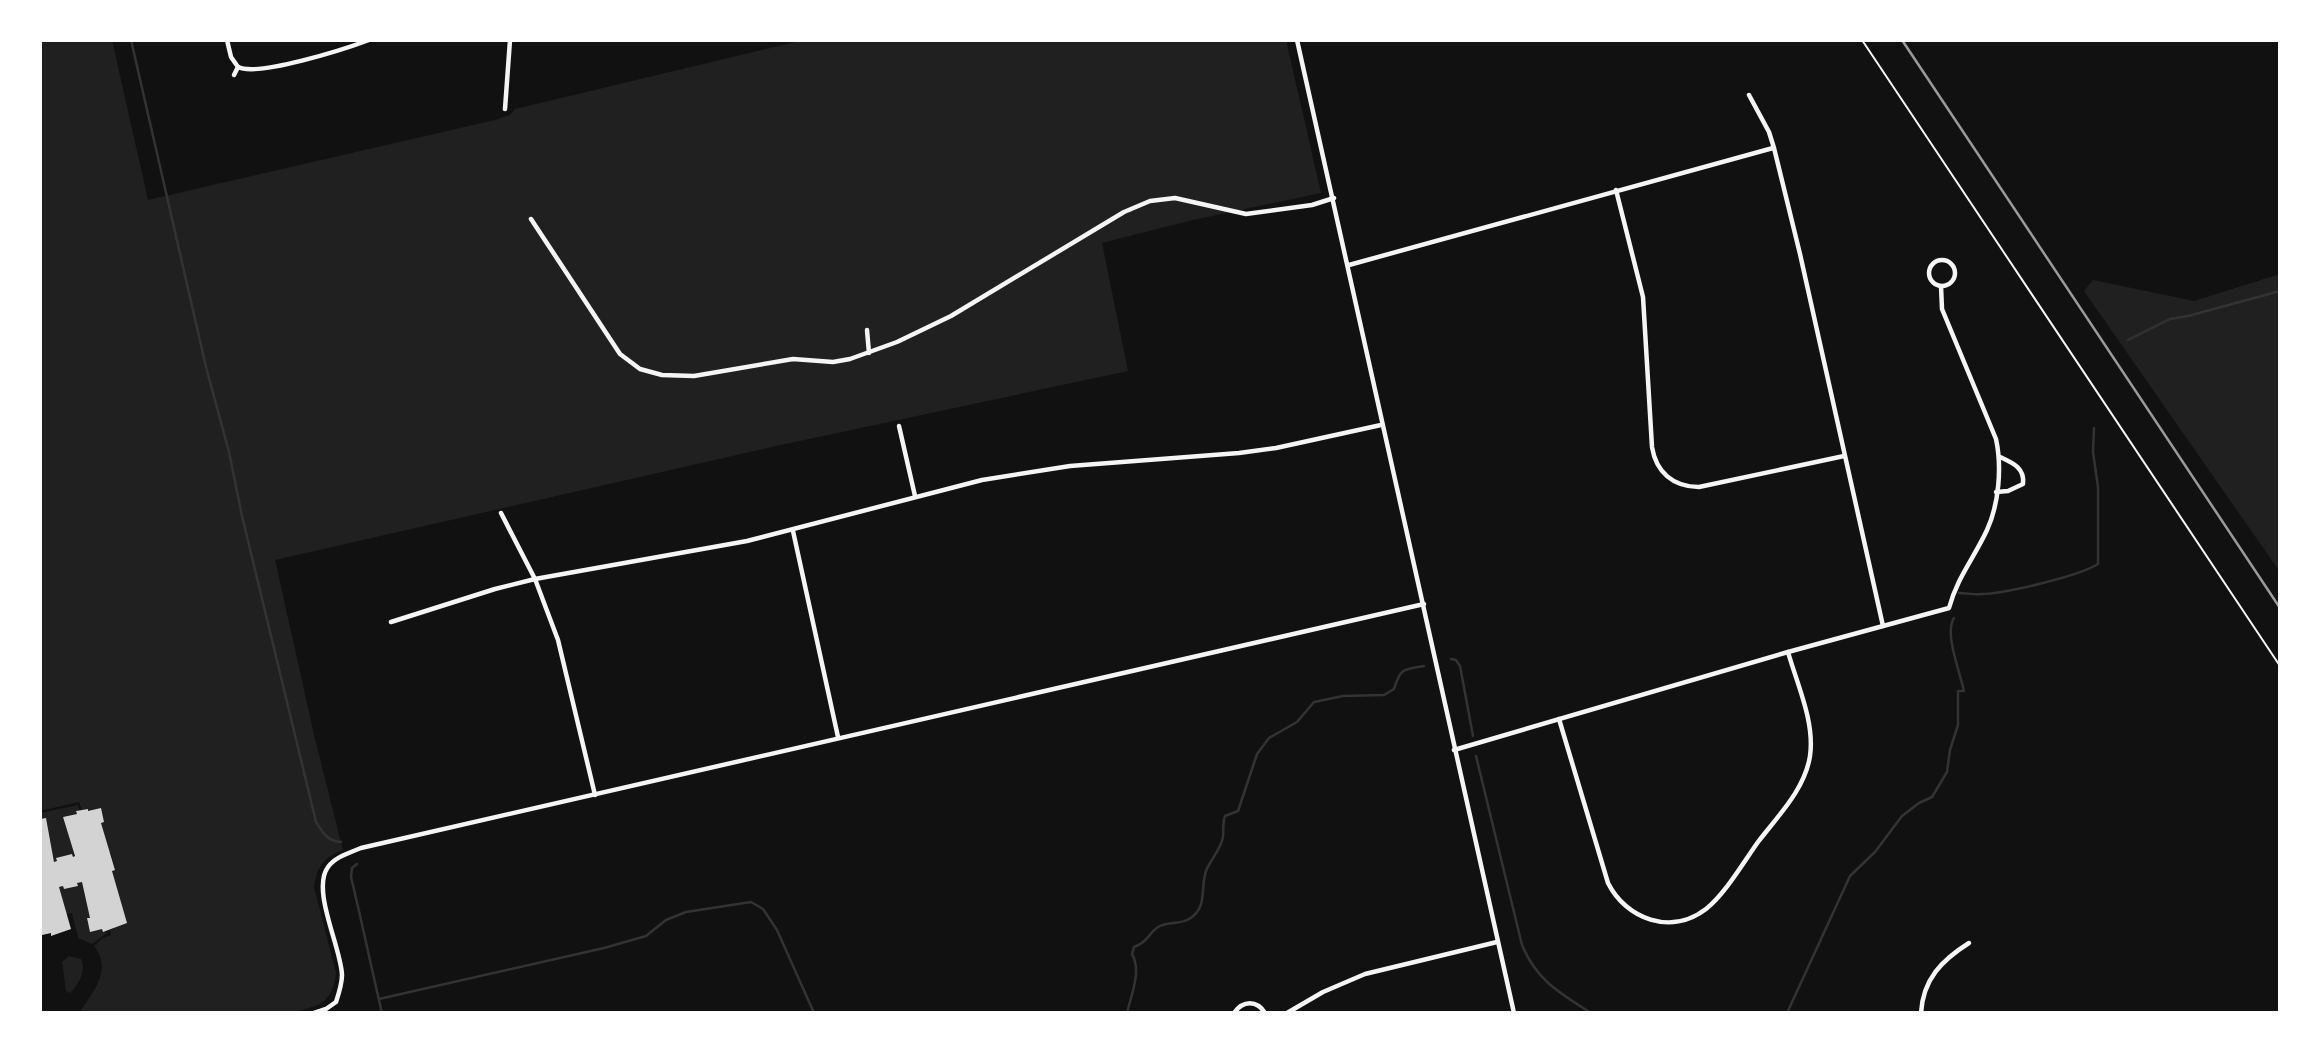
<svg xmlns="http://www.w3.org/2000/svg" width="2320" height="1053" font-family="'Playfair Display',serif">
  <rect width="100%" height="100%" fill="#111"/>
  <!-- green -->
  <g fill="#202020">
    <path d="M40 40H112L148 200 495 120 510 115 515 109 804 40H1286L1321 193 1193 220 1102 243 1128 371 776 446 275 560 315 739 343 850C324 857 317 866 314 887L336 973C332 1005 318 1006 290 1013H79C93 992 113 970 94 946L103 938 111 935 110 930 114 929V926L126 923 112 871 115 869 111 853H109L101 823 87 809 82 810 79 802 40 811Z"/>
    <polygon points="2280,274 2280,572 2084,291 2093,280 2194,301"/>
    <polygon points="78,805 79,810 76,811 77,814 63,817 75,856 72,854 56,858 57,861 54,862 46,818 40,819 40,813"/>
    <polygon points="82,882 90,918 87,919 90,931 102,929 107,933 92,944 78,938 72,913 66,914 59,887 63,886 64,889 78,886 77,883"/>
    <path d="M69 956 81 959C87 972 78 984 70 993L66 991 62 962Z"/>
  </g>
  <g fill="none" stroke-linecap="round" stroke-linejoin="round">
    <!-- stream -->
    <g stroke="#333" stroke-width="2.5">
      <path d="M131 40 206 367 229 452 242 516 316 822C323 833 327 841 341 842"/>
      <polyline points="2128,340 2170,319 2188,316 2280,291"/>
      <path d="M1959 593C1966 593 1974 595 1981 594 2004 594 2079 576 2098 564V487L2093 452 2094 428"/>
      <polyline points="1451,659 1456,660 1460,666 1473,736"/>
      <path d="M1476 756 1522 945C1537 981 1560 993 1591 1013"/>
      <path d="M357 864 352 868 351 877C362 922 371 967 382 1013"/>
      <polyline points="379,999 604,948 646,936 666,920 686,912 751,902 763,909 777,930 814,1013"/>
      <path d="M1127 1013C1131 995 1142 971 1132 954L1134 947C1148 942 1149 933 1158 927 1168 921 1179 925 1189 919 1208 908 1200 889 1206 871 1211 859 1221 849 1223 837 1224 828 1222 824 1225 816L1238 811 1257 754 1269 738 1297 722 1314 702 1343 696 1384 695 1394 689C1400 669 1403 669 1424 666"/>
      <path d="M1787 1013 1850 876 1875 852 1902 816 1919 803 1932 797 1947 772 1950 750 1958 725V691H1964C1960 672 1944 633 1954 618"/>
    </g>
  </g>
  <!-- building -->
  <polygon fill="#d3d3d3" points="101,808 104,822 101,823 115,870 112,871 127,923 103,932 102,929 90,932 87,918 90,918 82,882 77,883 78,886 64,889 63,886 59,887 71,929 51,936 51,933 42,935 40,819 46,818 54,862 57,861 56,858 72,854 73,857 75,856 63,817 77,814 76,811 88,809 88,811"/>
  <g fill="none" stroke-linecap="round" stroke-linejoin="round">
    <!-- path -->
    <polyline stroke="#f5f5f5" stroke-width="2" points="1862,40 2280,666"/>
    <!-- minor -->
    <g stroke="#f5f5f5" stroke-width="4.5">
      <polyline points="227,40 231,57 238,67"/>
      <polyline points="1297,40 1514,1013"/>
      <path d="M238 67C258 77 345 49 369 40"/>
      <polyline points="234,75 238,67"/>
      <polyline points="1749,95 1769,132 1774,148 1800,254 1883,626"/>
      <polyline points="505,109 510,40"/>
      <path d="M1616 190 1643 297 1652 447C1656 472 1673 487 1699 487L1844 456"/>
      <polyline points="531,219 620,354 640,369 662,375 694,376 793,359 833,362 850,359 897,342 951,316 1124,212 1150,201 1175,198 1246,214 1312,205 1334,198"/>
      <circle cx="1942" cy="273" r="13"/>
      <polyline points="1349,265 1773,148"/>
      <polyline points="867,330 869,353"/>
      <polyline points="899,426 915,496"/>
      <path d="M1996 492 2008 491 2023 484C2025 468 2013 463 2000 457"/>
      <polyline points="501,513 535,579 558,640 595,795"/>
      <polyline points="793,531 838,737"/>
      <polyline points="391,622 495,589 535,579 747,541 982,480 1070,466 1239,453 1276,448 1381,425"/>
      <path d="M1559 719 1608 883C1626 919 1671 936 1706 909 1725 894 1743 863 1758 842 1778 816 1805 789 1810 756 1815 722 1797 684 1788 652"/>
      <path d="M1454 750 1788 652 1949 608C1957 578 1974 558 1987 530 1999 504 2002 467 1996 439L1942 309 1941 286"/>
      <path d="M314 1013 326 1009 336 1002C339 993 342 984 342 975 341 947 311 890 328 867 335 857 349 853 361 848L1424 604"/>
      <path d="M1234 1013C1243 1000 1257 1000 1265 1013"/>
      <polyline points="1287,1013 1323,992 1365,974 1497,942"/>
      <path d="M1921 1013C1923 979 1942 960 1969 943"/>
    </g>
    <!-- rail -->
    <polyline stroke="#9a9a9a" stroke-width="2.5" points="1902,40 2280,608"/>
  </g>
  <!-- border -->
  <rect width="2320" height="1053" fill="none" stroke="#ffffff" stroke-width="84"/>
</svg>
